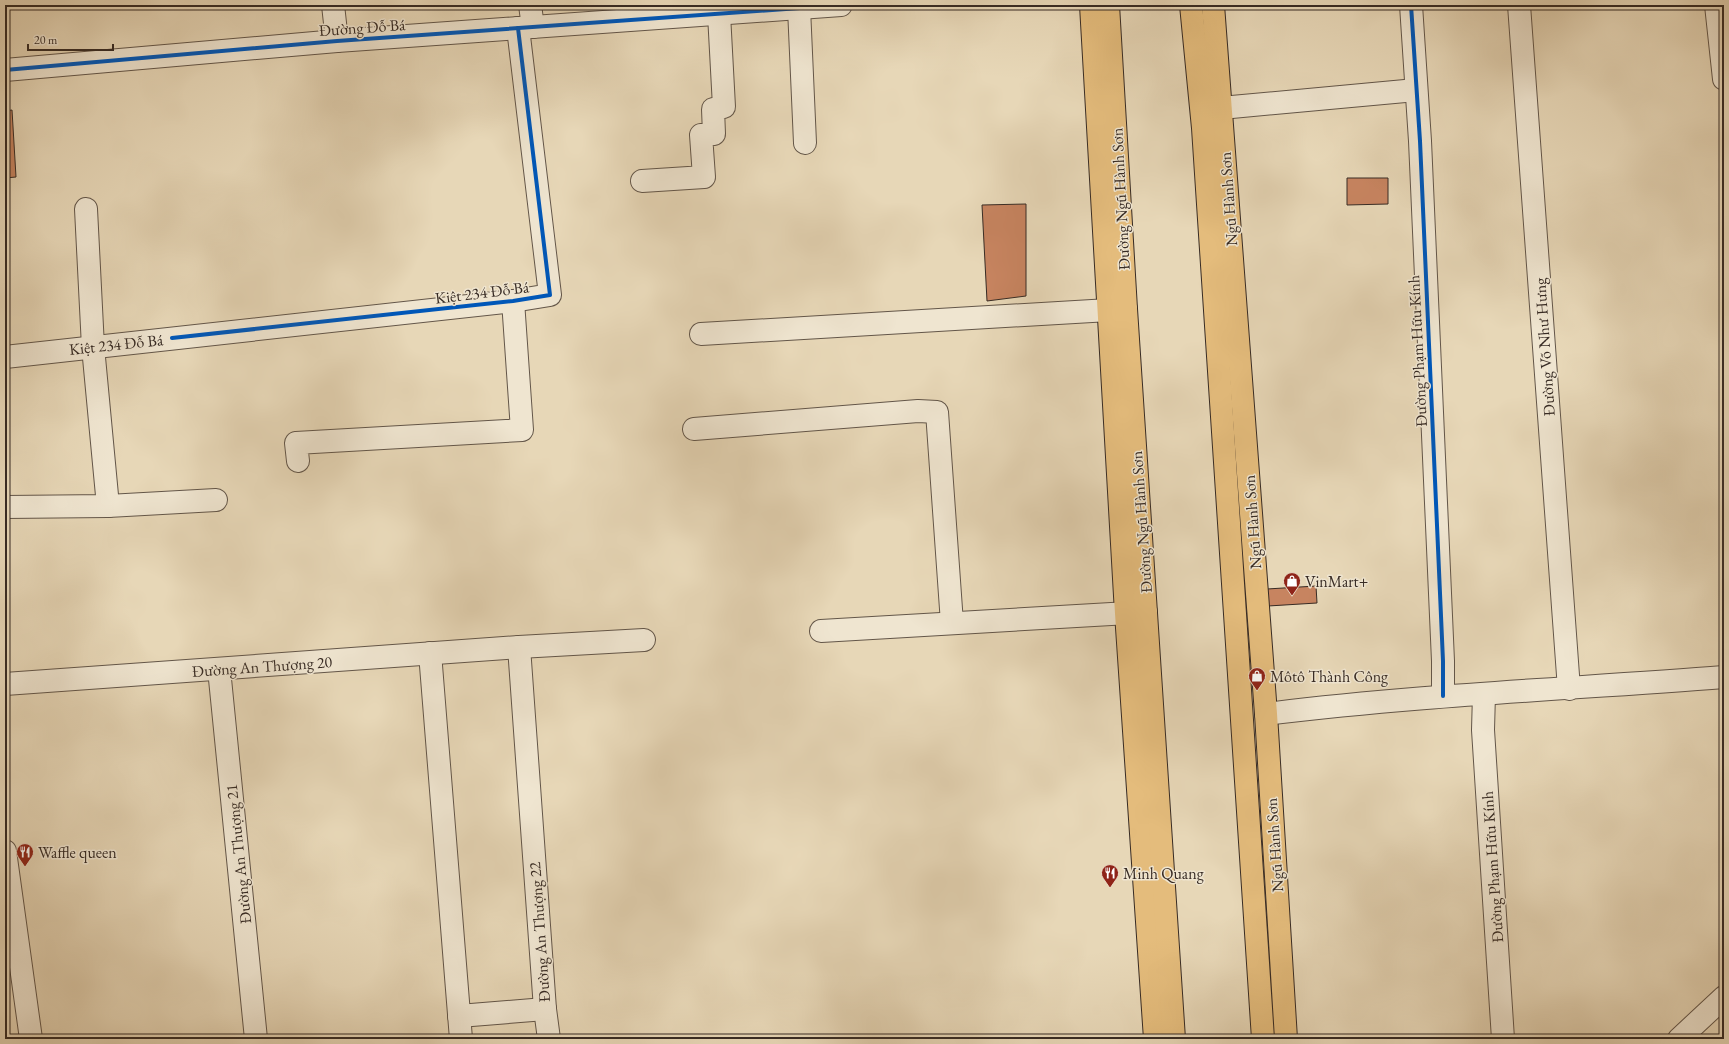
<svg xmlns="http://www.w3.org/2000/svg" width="1729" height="1044" font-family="'EB Garamond',serif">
  <rect width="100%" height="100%" fill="#e7d7b7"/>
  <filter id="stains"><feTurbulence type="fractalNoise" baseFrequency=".005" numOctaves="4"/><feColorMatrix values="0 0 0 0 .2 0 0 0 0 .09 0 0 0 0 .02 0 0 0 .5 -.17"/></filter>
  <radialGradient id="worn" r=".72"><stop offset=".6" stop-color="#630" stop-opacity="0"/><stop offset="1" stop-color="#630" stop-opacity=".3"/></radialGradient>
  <!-- building -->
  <g fill="#c78460" stroke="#372b24">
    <polygon points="12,110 16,177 5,178 5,111"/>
    <polygon points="1347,178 1388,178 1388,204 1347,205"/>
    <polygon points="1026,204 1026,296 987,301 982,205"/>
    <polygon points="1316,586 1317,603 1268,606 1267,589"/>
  </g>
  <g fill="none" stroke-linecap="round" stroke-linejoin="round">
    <!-- minor casing -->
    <g stroke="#635649" stroke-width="24">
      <g id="minor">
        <polyline points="333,5 337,41"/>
        <polyline points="530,5 533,27"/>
        <polyline points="1411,5 1420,141 1443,661 1443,696"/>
        <polyline points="1519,5 1569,689"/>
        <polyline points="1716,5 1724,79"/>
        <polyline points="799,8 805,143"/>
        <polyline points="5,70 337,41 841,5"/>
        <polyline points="1221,108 1416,90"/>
        <polyline points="642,181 704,177 701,135 714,134 713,109 724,107 719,14"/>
        <polyline points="701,334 1126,309"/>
        <polyline points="5,357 513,301 550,295 518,28"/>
        <polyline points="694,429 918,411 937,412 952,623"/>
        <polyline points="298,461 296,443 522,430 513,301"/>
        <polyline points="108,506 216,500"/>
        <polyline points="5,507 108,506 93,347 86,209"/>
        <polyline points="821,631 1146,612"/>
        <polyline points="519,647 545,1009 549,1039"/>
        <polyline points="430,653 461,1039"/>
        <polyline points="219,669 256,1039"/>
        <polyline points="5,684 519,647 644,640"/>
        <polyline points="1484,694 1483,730 1503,1039"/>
        <path d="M1266 714C1418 695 1571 689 1724 677"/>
        <polyline points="5,851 31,1039"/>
        <polyline points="459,1016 545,1009"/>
        <polyline points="1679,1039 1724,997"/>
      </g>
    </g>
    <!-- major casing -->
    <g stroke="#372b24" stroke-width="24">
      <g id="major">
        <polyline points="1091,5 1126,613 1155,1039"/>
        <polyline points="1213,5 1266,714 1286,1039"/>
      </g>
    </g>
    <!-- highway casing -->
    <g stroke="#372b24" stroke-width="24">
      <g id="highway">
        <polyline points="1108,5 1126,309 1174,1039"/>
        <polyline points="1191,5 1203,128 1263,1039"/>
      </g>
    </g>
    <!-- minor -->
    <use href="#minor" stroke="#efe5d0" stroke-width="22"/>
    <!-- major -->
    <use href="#major" stroke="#e4bc7c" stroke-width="22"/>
    <!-- highway -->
    <use href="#highway" stroke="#e4bc7c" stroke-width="22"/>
    <!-- cycleway casing -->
    <g stroke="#efe5d0" stroke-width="6">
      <g id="cycleway">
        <polyline points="1411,5 1420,141 1443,661 1443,696"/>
        <polyline points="5,70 337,41 841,5"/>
        <polyline points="172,338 513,301 550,295 518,28"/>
      </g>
    </g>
    <!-- cycleway -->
    <use href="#cycleway" stroke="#0057b8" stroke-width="4"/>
  </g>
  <!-- icons -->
  <defs>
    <g id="shop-pin" transform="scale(0.9)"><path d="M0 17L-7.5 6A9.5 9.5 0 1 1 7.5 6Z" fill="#8f2418" stroke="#efe5d0"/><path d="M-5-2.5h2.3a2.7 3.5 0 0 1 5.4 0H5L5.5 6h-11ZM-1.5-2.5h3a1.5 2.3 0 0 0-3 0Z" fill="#fff"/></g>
    <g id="restaurant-pin" transform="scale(0.9)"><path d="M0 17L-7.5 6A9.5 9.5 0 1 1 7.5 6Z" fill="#8f2418" stroke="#efe5d0"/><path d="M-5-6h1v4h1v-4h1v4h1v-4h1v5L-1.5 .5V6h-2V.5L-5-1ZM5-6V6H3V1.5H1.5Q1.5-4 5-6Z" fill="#fff"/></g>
  </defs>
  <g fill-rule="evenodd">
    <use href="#shop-pin" x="1292" y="581"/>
    <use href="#shop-pin" x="1257" y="676"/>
    <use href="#restaurant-pin" x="25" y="852"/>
    <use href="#restaurant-pin" x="1110" y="873"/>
  </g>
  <g text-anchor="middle" stroke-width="3" stroke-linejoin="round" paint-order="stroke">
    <!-- street labels -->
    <g font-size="16" fill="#372b24" stroke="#efe5d0">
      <text transform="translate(362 27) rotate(-4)" y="6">Đường Đỗ Bá</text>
      <text transform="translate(1120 199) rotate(-93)" y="6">Đường Ngũ Hành Sơn</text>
      <text transform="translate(1228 199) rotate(-94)" y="6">Ngũ Hành Sơn</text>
      <text transform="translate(482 292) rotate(-7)" y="6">Kiệt 234 Đỗ Bá</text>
      <text transform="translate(116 344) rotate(-6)" y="6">Kiệt 234 Đỗ Bá</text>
      <text transform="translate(1544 347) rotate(-94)" y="6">Đường Võ Như Hưng</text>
      <text transform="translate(1417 351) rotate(-93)" y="6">Đường Phạm Hữu Kính</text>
      <text transform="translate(1141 522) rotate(-94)" y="6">Đường Ngũ Hành Sơn</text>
      <text transform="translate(1252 522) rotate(-94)" y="6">Ngũ Hành Sơn</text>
      <text transform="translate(262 666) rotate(-4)" y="6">Đường An Thượng 20</text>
      <text transform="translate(1274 845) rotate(-94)" y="6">Ngũ Hành Sơn</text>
      <text transform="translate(238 854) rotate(-96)" y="6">Đường An Thượng 21</text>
      <text transform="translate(1492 867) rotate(-94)" y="6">Đường Phạm Hữu Kính</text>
      <text transform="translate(539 932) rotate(-94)" y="6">Đường An Thượng 22</text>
    </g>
    <!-- poi labels -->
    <g font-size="16" fill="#372b24" stroke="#efe5d0" text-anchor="start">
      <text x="1305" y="587">VinMart+</text>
      <text x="1270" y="682">Môtô Thành Công</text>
      <text x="38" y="858">Waffle queen</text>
      <text x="1123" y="879">Minh Quang</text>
    </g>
  </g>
  <!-- margin -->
  <rect width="1729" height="1044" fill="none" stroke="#e7d7b7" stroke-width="20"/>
  <rect x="6" y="6" width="1717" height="1032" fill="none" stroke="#372b24" stroke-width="2"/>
  <rect x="10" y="10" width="1709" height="1024" fill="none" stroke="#372b24"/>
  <!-- scale -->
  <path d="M28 44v6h85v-6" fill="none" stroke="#372b24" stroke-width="2"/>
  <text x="34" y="44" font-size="12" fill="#372b24" stroke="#efe5d0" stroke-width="3" paint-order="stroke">20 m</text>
  <rect width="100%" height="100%" filter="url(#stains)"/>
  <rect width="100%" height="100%" fill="url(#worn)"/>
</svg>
